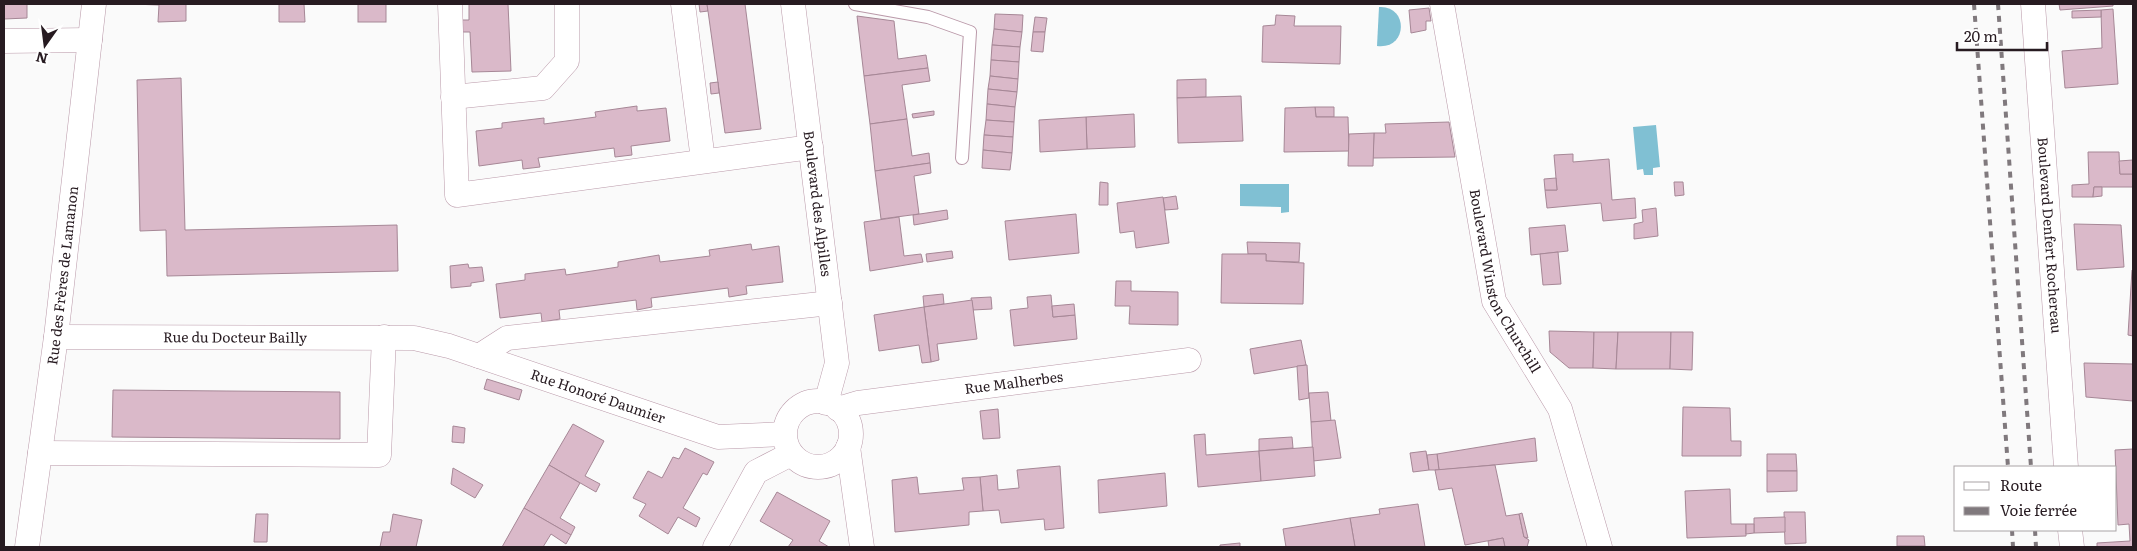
<svg xmlns="http://www.w3.org/2000/svg" width="2137" height="551" font-family="Literata,serif">
  <rect width="100%" height="100%" fill="#fafafa"/>
  <!-- water -->
  <g fill="#80c0d3">
    <path d="M1379 7C1409 5 1408 50 1377 46Z"/>
    <polygon points="1656,125 1660,167 1653,168 1653,175 1644,175 1643,169 1637,170 1633,127"/>
    <polygon points="1289,184 1289,212 1281,213 1281,207 1240,206 1240,184"/>
  </g>
  <!-- building -->
  <g fill="#dab9c9" stroke="#a68796">
    <polygon points="4,4 27,4 27,18 4,19"/>
    <polygon points="132,4 186,4 186,21 158,22 159,5"/>
    <polygon points="279,4 304,4 305,22 279,22"/>
    <rect x="358" y="4" width="28" height="18"/>
    <polygon points="469,4 508,4 511,71 472,72 470,32 462,32 462,20 469,20"/>
    <polygon points="699,4 707,4 708,11 700,12"/>
    <polygon points="707,4 745,4 761,129 725,133"/>
    <polygon points="2059,4 2113,4 2113,6 2060,10"/>
    <polygon points="1429,8 1431,21 1426,21 1426,30 1411,33 1409,10"/>
    <polygon points="2113,9 2118,84 2065,88 2062,51 2102,48 2101,10"/>
    <polygon points="2101,10 2101,17 2072,18 2072,11"/>
    <polygon points="995,14 1023,15 1022,32 994,29"/>
    <polygon points="1276,15 1295,16 1294,26 1341,26 1340,64 1262,62 1263,26 1275,25"/>
    <polygon points="857,16 894,21 898,59 926,55 928,68 864,76"/>
    <polygon points="1035,17 1047,18 1045,32 1033,32"/>
    <polygon points="994,29 1022,32 1020,47 992,45"/>
    <polygon points="1033,32 1045,32 1043,52 1031,51"/>
    <polygon points="992,45 1020,47 1019,62 991,60"/>
    <polygon points="991,60 1019,62 1018,79 990,76"/>
    <polygon points="928,68 930,81 902,85 907,119 870,124 864,76"/>
    <polygon points="990,76 1018,79 1017,92 988,89"/>
    <polygon points="181,78 185,230 397,225 398,271 167,276 166,230 140,231 137,80"/>
    <polygon points="1206,79 1206,97 1177,98 1177,80"/>
    <polygon points="718,82 719,93 711,94 710,83"/>
    <polygon points="988,89 1017,92 1015,107 987,104"/>
    <polygon points="1241,96 1243,141 1178,143 1177,98"/>
    <polygon points="987,104 1015,107 1014,122 986,120"/>
    <polygon points="637,106 637,111 666,108 670,141 631,146 632,155 615,157 614,148 538,158 540,167 523,169 522,160 479,166 476,131 502,128 502,123 544,118 544,124 596,117 595,112"/>
    <polygon points="1315,107 1334,107 1334,117 1316,117"/>
    <polygon points="1315,107 1316,117 1348,117 1349,151 1284,152 1285,108"/>
    <polygon points="934,111 934,115 913,118 912,114"/>
    <polygon points="1134,114 1135,147 1087,149 1086,117"/>
    <polygon points="1086,117 1087,149 1040,152 1039,120"/>
    <polygon points="907,119 912,156 929,153 930,163 875,171 870,124"/>
    <polygon points="986,120 1014,122 1013,137 984,135"/>
    <polygon points="1449,122 1455,157 1373,158 1374,133 1386,133 1385,124"/>
    <polygon points="1374,133 1373,166 1348,166 1349,134"/>
    <polygon points="984,135 1013,137 1012,153 983,150"/>
    <polygon points="983,150 1012,153 1010,170 982,168"/>
    <polygon points="2088,152 2119,152 2120,174 2133,174 2133,187 2094,187 2093,197 2072,197 2072,185 2089,184"/>
    <polygon points="1573,154 1573,162 1609,159 1612,200 1635,198 1636,218 1603,221 1601,203 1547,208 1545,190 1557,190 1554,155"/>
    <polygon points="2133,160 2133,174 2120,174 2119,161"/>
    <polygon points="930,163 931,173 914,176 919,214 881,219 875,171"/>
    <polygon points="1556,178 1557,190 1545,190 1544,179"/>
    <polygon points="1100,182 1108,183 1108,205 1099,205"/>
    <polygon points="1674,182 1683,182 1684,195 1675,196"/>
    <polygon points="2094,187 2102,187 2102,196 2093,197"/>
    <polygon points="1176,196 1178,209 1165,210 1163,198"/>
    <polygon points="1163,197 1169,243 1136,248 1134,231 1120,233 1117,203"/>
    <polygon points="1656,208 1658,236 1634,239 1634,224 1643,222 1642,210"/>
    <polygon points="947,210 948,219 914,225 913,215"/>
    <polygon points="1076,214 1079,253 1009,260 1005,221"/>
    <polygon points="899,217 904,256 921,254 923,262 870,271 864,222"/>
    <polygon points="2074,224 2121,225 2124,267 2077,270"/>
    <polygon points="1565,225 1568,251 1531,255 1529,228"/>
    <polygon points="1247,242 1300,243 1299,262 1266,261 1266,254 1248,254"/>
    <polygon points="751,244 752,250 779,246 783,282 746,286 747,294 729,297 728,288 651,298 652,307 637,310 636,300 559,310 560,319 542,322 541,313 500,318 496,284 525,280 525,274 565,269 566,275 618,267 618,262 659,255 660,262 710,256 709,250"/>
    <polygon points="952,251 953,258 927,262 926,254"/>
    <polygon points="1558,252 1561,284 1543,285 1540,254"/>
    <polygon points="1222,254 1266,254 1266,261 1304,263 1303,304 1221,303"/>
    <polygon points="468,264 469,268 482,267 484,281 471,283 471,286 451,288 450,266"/>
    <polygon points="2132,270 2133,270 2133,336 2128,335"/>
    <polygon points="1116,281 1131,281 1131,291 1178,292 1178,325 1129,324 1130,306 1115,306"/>
    <polygon points="943,294 944,304 924,307 923,296"/>
    <polygon points="1051,295 1053,317 1075,315 1077,339 1014,346 1010,310 1028,308 1027,297"/>
    <polygon points="991,297 992,309 973,310 971,298"/>
    <polygon points="972,300 977,339 937,344 939,360 931,362 924,307"/>
    <polygon points="1074,304 1075,315 1053,317 1052,306"/>
    <polygon points="924,307 931,362 922,363 919,345 879,351 874,315"/>
    <polygon points="1549,331 1594,332 1593,368 1569,368 1550,352"/>
    <polygon points="1594,332 1618,332 1616,369 1593,368"/>
    <polygon points="1618,332 1671,332 1670,369 1616,369"/>
    <polygon points="1671,332 1693,332 1692,370 1670,369"/>
    <polygon points="1301,340 1306,365 1254,374 1250,349"/>
    <polygon points="2084,363 2133,364 2133,401 2086,397"/>
    <polygon points="1307,365 1309,398 1299,400 1297,366"/>
    <polygon points="487,379 522,390 519,400 484,389"/>
    <polygon points="113,390 340,392 340,439 112,437"/>
    <polygon points="1328,392 1331,421 1311,422 1309,393"/>
    <polygon points="1683,407 1730,408 1731,441 1741,441 1741,456 1682,456"/>
    <polygon points="998,409 1000,438 983,439 980,411"/>
    <polygon points="1335,420 1341,458 1313,461 1311,422"/>
    <polygon points="573,424 604,441 585,476 600,484 596,492 549,465"/>
    <polygon points="453,426 465,428 464,443 452,442"/>
    <polygon points="1205,434 1206,455 1259,451 1261,481 1198,487 1194,435"/>
    <polygon points="1292,437 1293,448 1259,451 1259,439"/>
    <polygon points="1535,438 1537,461 1439,470 1437,454"/>
    <polygon points="1313,447 1315,476 1261,481 1259,451"/>
    <polygon points="685,448 714,462 707,475 703,473 683,508 700,518 696,527 678,517 668,534 639,516 646,504 633,498 648,471 662,478 673,457 679,459"/>
    <polygon points="2133,449 2133,547 2097,547 2097,543 2130,541 2129,524 2118,525 2115,450"/>
    <polygon points="1426,451 1429,470 1413,472 1410,453"/>
    <polygon points="1437,454 1439,470 1429,470 1427,455"/>
    <polygon points="1767,454 1796,454 1797,471 1767,471"/>
    <polygon points="549,465 580,483 560,518 575,527 571,535 524,508"/>
    <polygon points="1495,465 1506,516 1519,514 1524,537 1529,540 1527,547 1505,547 1503,538 1465,545 1452,488 1439,490 1435,470"/>
    <polygon points="1060,466 1064,528 1045,530 1044,519 1001,523 999,510 983,511 980,477 997,475 998,490 1019,488 1017,470"/>
    <polygon points="453,468 483,485 475,498 451,484"/>
    <polygon points="1767,471 1797,471 1797,491 1767,492"/>
    <polygon points="1165,473 1167,506 1099,513 1098,480"/>
    <polygon points="917,477 919,494 964,490 962,478 980,477 983,511 969,512 969,525 895,532 892,480"/>
    <polygon points="1730,489 1731,524 1746,524 1746,536 1687,538 1685,491"/>
    <polygon points="777,492 830,521 819,541 829,547 788,547 793,540 760,521"/>
    <polygon points="1418,504 1425,547 1355,547 1350,518 1380,514 1379,509"/>
    <polygon points="524,508 571,535 566,544 551,534 543,547 502,547"/>
    <polygon points="1784,512 1805,512 1806,543 1785,544"/>
    <polygon points="1522,513 1528,538 1524,537 1519,514"/>
    <polygon points="256,514 268,514 267,542 254,542"/>
    <polygon points="393,514 422,520 416,547 380,547 383,532 390,532"/>
    <polygon points="1785,517 1785,532 1754,533 1754,518"/>
    <polygon points="1350,518 1355,547 1286,547 1283,529"/>
    <polygon points="1746,524 1754,524 1754,533 1746,534"/>
    <polygon points="1897,536 1924,536 1925,546 1897,546"/>
    <polygon points="1503,538 1505,547 1489,547 1488,541"/>
    <polygon points="1240,543 1240,547 1220,547 1220,545"/>
  </g>
  <g fill="none" stroke-linecap="round" stroke-linejoin="round">
    <!-- lane casing -->
    <g stroke="#ba99a9" stroke-width="14">
      <polyline id="lane" points="855,4 928,17 970,32 962,158"/>
    </g>
    <!-- street casing -->
    <g stroke="#ba99a9" stroke-width="25">
      <g id="street">
        <polyline points="450,4 457,195 811,147"/>
        <polyline points="683,4 703,160"/>
        <path id="s1" d="M793 4 837 363 826 403"/>
        <path id="s2" d="M1442 4 1494 301 1560 409 1600 547"/>
        <path id="s3" d="M2033 4 2066 467"/>
        <polyline points="4,41 90,40"/>
        <polyline points="453,97 543,88 567,61 567,4"/>
        <path id="s4" d="M56 337 414 338 449 346 718 437 784 434"/>
        <polyline points="479,356 507,338 830,303"/>
        <circle cx="818" cy="434" r="33"/>
        <path id="s5" d="M838 409 858 403 1189 360"/>
        <polyline points="848,447 862,547"/>
        <polyline points="40,453 379,455 384,337"/>
        <polyline points="2070,530 2072,547"/>
        <path id="s6" d="M27 547 56 337 94 4"/>
        <polyline points="715,547 756,472 791,454"/>
      </g>
    </g>
    <!-- lane -->
    <use href="#lane" stroke="#fff" stroke-width="12"/>
    <!-- street -->
    <use href="#street" stroke="#fff" stroke-width="24"/>
    <!-- rail -->
    <g stroke="#80797d" stroke-width="4" stroke-dasharray="6 6" stroke-linecap="butt">
      <polyline points="1974,4 2008,467"/>
      <polyline points="1998,4 2031,467"/>
      <polyline points="2012,530 2013,547"/>
      <polyline points="2035,530 2036,547"/>
    </g>
  </g>
  <g text-anchor="middle" stroke-width="4" stroke-linejoin="round" paint-order="stroke">
    <!-- street labels -->
    <g font-size="14" fill="#271b21" stroke="#fff">
      <text dy="5" stroke="none"><textPath href="#s1" startOffset="201">Boulevard des Alpilles</textPath></text>
      <text dy="5" stroke="none"><textPath href="#s3" startOffset="232">Boulevard Denfert Rochereau</textPath></text>
      <text dy="5" stroke="none"><textPath href="#s6" startOffset="274">Rue des Frères de Lamanon</textPath></text>
      <text dy="5" stroke="none"><textPath href="#s2" startOffset="286">Boulevard Winston Churchill</textPath></text>
      <text dy="5" stroke="none"><textPath href="#s4" startOffset="179">Rue du Docteur Bailly</textPath></text>
      <text dy="5" stroke="none"><textPath href="#s5" startOffset="178">Rue Malherbes</textPath></text>
      <text dy="5" stroke="none"><textPath href="#s4" startOffset="551">Rue Honoré Daumier</textPath></text>
    </g>
  </g>
  <!-- border -->
  <rect width="2137" height="551" fill="none" stroke="#271b21" stroke-width="10"/>
  <!-- legend -->
  <rect x="1954" y="466" width="162" height="65" fill="#ffffff" stroke="#a9a4a6"/>
  <rect x="1964" y="482" width="25" height="8" fill="#ffffff" stroke="#a9a4a6"/>
  <text x="2000" y="491" font-size="15" fill="#271b21">Route</text>
  <rect x="1964" y="507" width="25" height="8" fill="#80797d" stroke="#a9a4a6"/>
  <text x="2000" y="516" font-size="15" fill="#271b21">Voie ferrée</text>
  <!-- north arrow -->
  <g transform="translate(45 45) rotate(194)" stroke="#ffffff" stroke-width="4" paint-order="stroke">
  <path d="M0-4L9 19L0 12L-9 19Z" fill="#271b21"/>
  <text y="-8" font-size="14" font-weight="bold" text-anchor="middle" fill="#271b21">N</text>
  </g>
  <!-- scale -->
  <path d="M1957 42v8h90v-8" fill="none" stroke="#271b21" stroke-width="2.5"/>
  <text x="1964" y="42" font-size="15" fill="#271b21" stroke="#ffffff" stroke-width="4" paint-order="stroke">20 m</text>
</svg>
